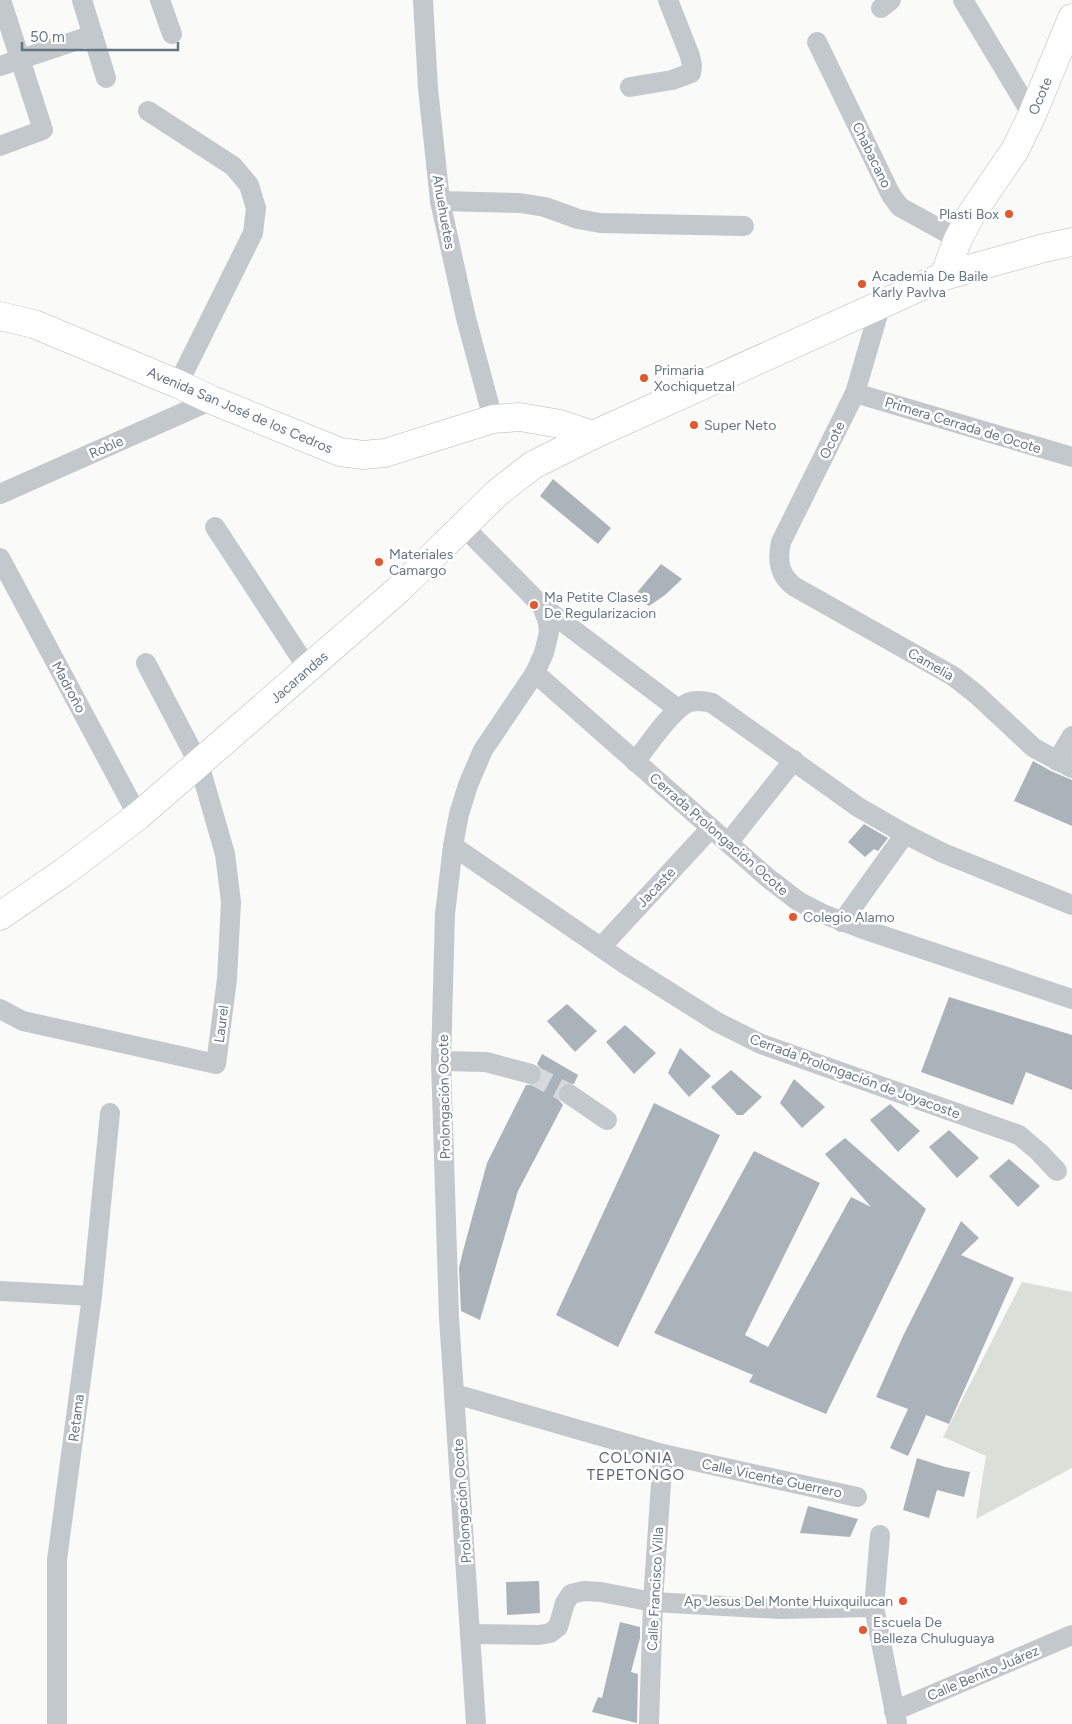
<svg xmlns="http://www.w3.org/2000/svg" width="1072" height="1724" font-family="Figtree,sans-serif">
  <rect width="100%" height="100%" fill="#fafaf8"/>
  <!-- green -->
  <polygon fill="#dadfd7" points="1022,1282 1072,1292 1072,1468 976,1519 986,1456 943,1437"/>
  <!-- building -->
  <g fill="#aab3b9">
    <polygon points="553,479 611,528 598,544 540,496"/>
    <polygon points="661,564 682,579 665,595 649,606 634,596"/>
    <polygon points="1033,761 1051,771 1072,780 1072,826 1014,801"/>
    <polygon points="864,824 888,838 878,851 874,849 865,857 848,842"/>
    <polygon points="949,997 1072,1035 1072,1090 1026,1072 1013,1105 921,1072"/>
    <polygon points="567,1004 597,1031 575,1052 547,1021"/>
    <polygon points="625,1025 656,1053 634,1074 606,1042"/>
    <polygon points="680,1048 711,1076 689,1097 668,1073"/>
    <polygon points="542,1054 578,1075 574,1084 564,1083 559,1088 557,1094 558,1099 563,1105 518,1191 480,1320 461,1311 459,1268 463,1251 487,1163 526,1085 535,1085 539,1083 542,1078 542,1070 537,1064"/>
    <polygon points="731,1070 762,1097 743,1115 737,1115 711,1087"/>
    <polygon points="794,1079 825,1107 802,1128 780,1103"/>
    <polygon points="654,1103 720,1135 618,1347 556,1315"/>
    <polygon points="890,1104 920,1131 898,1152 870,1120"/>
    <polygon points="949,1130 979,1158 957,1178 929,1147"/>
    <polygon points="845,1138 926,1209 826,1414 749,1382 753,1375 654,1333 754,1151 820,1183 745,1335 768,1347 851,1197 871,1207 825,1154"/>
    <polygon points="1009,1159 1040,1186 1018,1207 989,1176"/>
    <polygon points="961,1221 979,1238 961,1255 1014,1278 949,1424 926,1415 908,1456 890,1448 908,1409 876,1397 903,1336"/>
    <polygon points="917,1458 945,1467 970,1472 964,1497 937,1490 929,1518 903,1510"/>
    <polygon points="808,1506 858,1519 850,1537 800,1533"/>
    <polygon points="539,1581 540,1613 507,1615 506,1582"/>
    <polygon points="620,1622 640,1627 640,1638 631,1672 638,1674 637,1723 592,1712 598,1697 602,1698"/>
  </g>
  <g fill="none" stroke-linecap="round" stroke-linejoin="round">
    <!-- street-tunnel -->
    <polyline stroke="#d5d9db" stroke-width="20" stroke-dasharray="20 10" stroke-linecap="butt" points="531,1074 569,1094"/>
    <!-- secondary casing -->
    <g stroke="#b3babf" stroke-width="29">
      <g id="secondary">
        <polyline points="944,276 958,239 972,213 1015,150 1032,115 1072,18"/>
        <polyline points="0,316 34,324 178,384 212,400 340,452 363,455 385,453 493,419 520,417 560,424 593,435"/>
        <polyline points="0,916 64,872 138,816 398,590 497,493 533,465 593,435 944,276 1044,248 1072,242"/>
      </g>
    </g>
    <!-- street -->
    <g stroke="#c3c8cc" stroke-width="20">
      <polyline points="82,0 106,78"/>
      <polyline points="160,0 172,34"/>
      <polyline points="423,0 428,88 440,201 466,318 493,419"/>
      <polyline points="963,0 1032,115"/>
      <polyline points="881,8 891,0"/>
      <polyline points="817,42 891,195 900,207 958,239"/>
      <polyline points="0,66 93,35"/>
      <polyline points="630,87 672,80 691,73 692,66 690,56 668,0"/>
      <polyline points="148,111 233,166 249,185 256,208 253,233 178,384"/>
      <polyline points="0,146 43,130 1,0"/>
      <polyline points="440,201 520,203 545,207 578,219 600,223 744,226"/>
      <path d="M881 304 855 393 781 542C777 560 779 576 795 587L953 676 976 694 1034 748 1072 768"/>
      <polyline points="855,393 1072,457"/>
      <polyline points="0,494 212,400"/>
      <polyline points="463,526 542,606 548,622 549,632 544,653 535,673 483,750 468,785 459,814 453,846 445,914 441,1061 449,1318 476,1724"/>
      <polyline points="215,527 308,669"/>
      <polyline points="0,558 138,816"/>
      <polyline points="542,606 678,709"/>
      <polyline points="535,673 768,878 798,901 823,914 863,929 1072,999"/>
      <polyline points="1057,761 1072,736"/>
      <path d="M635 762C647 747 673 707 690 702 698 700 704 701 712 703L858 807 905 834 943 853 1072 905"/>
      <polyline points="728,843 794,760"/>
      <polyline points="453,846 625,964 717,1022 761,1044 1019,1135 1039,1152 1057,1171"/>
      <polyline points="842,922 905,834"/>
      <polyline points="601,947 711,828"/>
      <polyline points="0,1009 23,1021 216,1064 227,979 231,902 225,854 199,764 146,663"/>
      <polyline points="441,1061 486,1062 531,1074"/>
      <polyline points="569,1094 607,1120"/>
      <polyline points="0,1291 92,1296"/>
      <polyline points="455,1394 663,1454 857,1497"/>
      <polyline points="880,1535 874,1607 897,1723"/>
      <polyline points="471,1634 539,1635 550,1633 558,1627 565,1603 571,1594 584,1591 601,1592 653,1602 779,1609 874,1607"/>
      <polyline points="894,1711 1072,1635"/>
      <polyline points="57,1724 57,1560 92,1296 110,1113"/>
      <polyline points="649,1724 653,1602 663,1454"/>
    </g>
    <!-- secondary -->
    <use href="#secondary" stroke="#fff" stroke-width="28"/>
  </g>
  <!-- markers -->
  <g fill="#e4572e" stroke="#fff" stroke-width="2">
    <circle cx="1009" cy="214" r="5"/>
    <circle cx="862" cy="284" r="5"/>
    <circle cx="644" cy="378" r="5"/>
    <circle cx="694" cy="425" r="5"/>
    <circle cx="379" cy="562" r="5"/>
    <circle cx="534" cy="605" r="5"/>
    <circle cx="793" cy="917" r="5"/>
    <circle cx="903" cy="1601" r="5"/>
    <circle cx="863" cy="1630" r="5"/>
  </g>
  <g text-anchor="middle" stroke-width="5" stroke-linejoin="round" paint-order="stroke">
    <!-- street labels -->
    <g font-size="14" fill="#657683" stroke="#fff">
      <text transform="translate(1040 96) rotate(-67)" y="5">Ocote</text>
      <text transform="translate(872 155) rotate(64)" y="5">Chabacano</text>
      <text transform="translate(444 212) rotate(80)" y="5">Ahuehuetes</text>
      <text transform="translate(240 410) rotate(23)" y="5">Avenida San José de los Cedros</text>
      <text transform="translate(963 425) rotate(17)" y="5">Primera Cerrada de Ocote</text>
      <text transform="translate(832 440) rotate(-64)" y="5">Ocote</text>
      <text transform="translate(106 447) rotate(-24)" y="5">Roble</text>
      <text transform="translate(931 664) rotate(30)" y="5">Camelia</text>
      <text transform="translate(299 677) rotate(-41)" y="5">Jacarandas</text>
      <text transform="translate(69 687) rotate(62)" y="5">Madroño</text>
      <text transform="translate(719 834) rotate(41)" y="5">Cerrada Prolongación Ocote</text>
      <text transform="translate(656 887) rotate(-47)" y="5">Jacaste</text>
      <text transform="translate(221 1024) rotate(-83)" y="5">Laurel</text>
      <text transform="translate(855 1076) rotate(20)" y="5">Cerrada Prolongación de Joyacoste</text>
      <text transform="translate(444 1097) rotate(-91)" y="5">Prolongación Ocote</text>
      <text transform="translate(76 1418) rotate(-83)" y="5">Retama</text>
      <text transform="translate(772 1478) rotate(12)" y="5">Calle Vicente Guerrero</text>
      <text transform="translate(462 1501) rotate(-94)" y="5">Prolongación Ocote</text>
      <text transform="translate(655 1589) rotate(-87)" y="5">Calle Francisco Villa</text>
      <text transform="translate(983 1673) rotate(-23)" y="5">Calle Benito Juárez</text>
    </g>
    <!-- poi labels -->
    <g font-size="14" fill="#657683" stroke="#fff" text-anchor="start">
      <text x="999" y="219" text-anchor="end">Plasti Box</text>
      <text x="872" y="281">Academia De Baile<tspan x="872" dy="16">Karly Pavlva</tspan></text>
      <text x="654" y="375">Primaria<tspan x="654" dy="16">Xochiquetzal</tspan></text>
      <text x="704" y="430">Super Neto</text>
      <text x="389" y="559">Materiales<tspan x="389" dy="16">Camargo</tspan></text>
      <text x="544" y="602">Ma Petite Clases<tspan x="544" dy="16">De Regularizacion</tspan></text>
      <text x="803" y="922">Colegio Alamo</text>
      <text x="893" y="1606" text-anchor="end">Ap Jesus Del Monte Huixquilucan</text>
      <text x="873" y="1627">Escuela De<tspan x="873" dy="16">Belleza Chuluguaya</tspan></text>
    </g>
    <!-- neighbourhood labels -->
    <g font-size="15" letter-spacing="1" fill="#57646e" stroke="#fff">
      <text x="636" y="1463">COLONIA<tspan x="636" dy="17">TEPETONGO</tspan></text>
    </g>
  </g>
  <!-- scale -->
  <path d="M22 42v8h156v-8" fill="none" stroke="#657683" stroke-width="2.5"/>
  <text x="30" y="42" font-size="15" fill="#657683" stroke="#ffffff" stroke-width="4" paint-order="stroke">50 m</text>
</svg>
